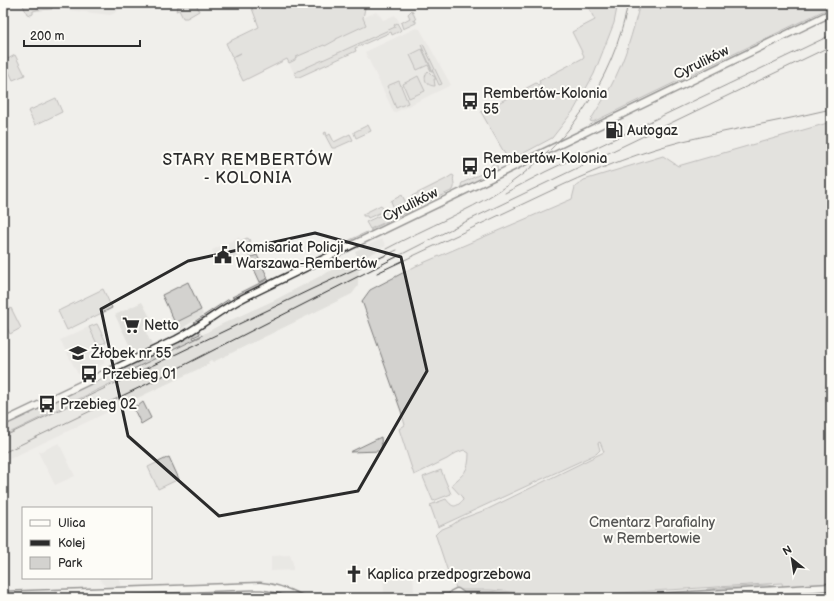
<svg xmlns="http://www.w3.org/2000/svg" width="834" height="601" font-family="'Balsamiq Sans',sans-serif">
  <rect width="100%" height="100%" fill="#f0efeb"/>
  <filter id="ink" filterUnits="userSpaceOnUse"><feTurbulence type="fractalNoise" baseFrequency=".025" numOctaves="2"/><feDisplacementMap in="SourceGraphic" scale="8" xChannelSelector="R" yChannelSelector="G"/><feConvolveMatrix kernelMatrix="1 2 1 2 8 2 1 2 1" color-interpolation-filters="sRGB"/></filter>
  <g filter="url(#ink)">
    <!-- built -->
    <g fill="#e1e0dc">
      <polygon points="52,3 105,3 107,7 113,3 129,3 113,14 110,15 59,9 52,9"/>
      <polygon points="376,12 381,17 383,20 395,15 400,23 395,25 396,27 294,73 289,63 295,60 296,57 324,44 325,45 336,40 336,39 366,25 363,18"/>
      <polygon points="416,28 420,29 451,85 394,113 365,52"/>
      <polygon points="239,237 246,252 219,265 212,250"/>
      <polygon points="382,239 386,246 381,248 381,249 359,260 358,286 352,294 213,362 211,360 208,362 209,364 3,462 3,429 194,338 194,339 222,324 275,300 326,273 350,262 354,261 358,258 355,251"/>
      <polygon points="142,302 152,321 143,326 152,345 134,355 115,315"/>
      <polygon points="201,310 203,314 201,316 178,331 175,324 176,324 175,323"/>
      <polygon points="97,323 106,342 98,347 105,363 96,368 95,366 78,374 60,340"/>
      <polygon points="59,443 75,476 55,485 39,454 39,452"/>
      <polygon points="290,555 293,563 293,570 271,571 271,556"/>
      <polygon points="413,568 414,592 410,595 384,596 383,569"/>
      <polygon points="99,578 120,578 120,587 108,588 102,583"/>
    </g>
    <!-- green -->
    <g fill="#d3d2cf" stroke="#7f7e7d">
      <polygon points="22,3 52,3 52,9 37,10 33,11 33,14 31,15 27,14"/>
      <polygon points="185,3 196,3 199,11 187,18 183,18 179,10 176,11 177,7"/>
      <polygon points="250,3 366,3 363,18 366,25 336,39 336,40 325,46 324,45 296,57 295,60 289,63 287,59 243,81 232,58 241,53 232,57 226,43 259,27"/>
      <polygon points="586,3 618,3 614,23 594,74 574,110 552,138 509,161 481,112 536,83 538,85 540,83 539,81 583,58 584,56 572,32 595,20"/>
      <path d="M640 3H831V7L593 122 590 121C597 109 605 98 611 86 625 60 633 32 640 3Z"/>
      <polygon points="412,10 416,20 414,20 414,21 416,21 416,23 403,29 401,23 410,18 408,14"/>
      <polygon points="397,23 401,30 400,31 392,35 391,32 355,48 356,51 299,77 297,77 294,73 395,27 394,25"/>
      <polygon points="423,44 442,84 439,85 421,45"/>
      <polygon points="422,49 432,71 431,71 428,65 417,70 410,55"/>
      <polygon points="15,55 25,75 13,80 4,61"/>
      <path d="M428 71 433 76H434L436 79H434L435 86C426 86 422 78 428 71Z"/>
      <polygon points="418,76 425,91 409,98 403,84"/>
      <polygon points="399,81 408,103 396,108 387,86"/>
      <polygon points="56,98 62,112 35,125 28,111"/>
      <path d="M831 122V598H696L778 592 783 589 782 583 620 593 559 596 490 590H460L456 588 452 578 451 579 449 575 436 536 435 535 440 530 452 525 461 519 488 509 604 452 600 442 598 443 600 450 596 454 438 527 430 505 446 499C452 507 455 509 463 500L462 497 451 485C464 474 469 471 469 453L464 450 456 453 447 459 414 475 399 429 405 425 401 411 362 301 370 290 416 266 572 199 575 187 584 180 663 156 678 166Z"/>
      <polygon points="368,125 371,131 356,138 354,133 354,132"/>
      <polygon points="326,132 327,136 330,134 334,142 350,134 353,140 335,148 332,148 324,133"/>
      <path d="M493 163H495C499 167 498 170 494 174L466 187H462L461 185 462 183 489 170Z"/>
      <path d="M452 175 454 176C452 181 456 185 453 190L415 208 411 198 412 196 446 179Z"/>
      <polygon points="402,195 410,211 370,229 366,222 394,209 391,201"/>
      <polygon points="381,205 384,211 368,218 367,216 363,216 363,214"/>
      <polygon points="412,210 412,213 373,232 370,230"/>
      <polygon points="367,232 366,235 326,255 324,252"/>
      <polygon points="247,238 249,239 255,252 248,255 241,241"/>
      <polygon points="257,255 268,278 260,282 249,258"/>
      <polygon points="268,279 269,281 268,283 237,298 234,298 232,297"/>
      <polygon points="188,282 201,310 175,323 162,295"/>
      <polygon points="103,289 112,308 67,330 58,311"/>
      <polygon points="229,299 229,302 196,324 194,322"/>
      <polygon points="11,308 21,328 10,334 3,320 3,311"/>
      <polygon points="97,324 106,342 98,346 89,327"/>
      <polygon points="197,329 200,334 193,337 194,339 202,335 202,336 125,373 126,376 3,436 3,425 28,413 30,415 31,414 30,412 37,408 38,410 51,404 51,402"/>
      <polygon points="143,402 151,418 141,424 133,407 137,405 138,406"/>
      <polygon points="381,437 382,451 350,452"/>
      <polygon points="169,457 179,479 158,489 148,467"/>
      <polygon points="441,470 451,494 433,501 423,477"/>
      <polygon points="767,585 778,587 706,592 707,589"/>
    </g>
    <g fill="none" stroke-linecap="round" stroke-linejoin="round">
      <!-- secondary casing -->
      <g stroke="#2b2b2b" stroke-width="9">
        <g id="secondary">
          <path d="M3 422 177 339C201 326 221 309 245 297L831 13"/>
          <path d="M3 595 260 586C274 587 287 592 300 598"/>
          <polyline points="462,596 493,596 517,598"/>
          <polyline points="429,598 451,597"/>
          <polyline points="451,598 453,594 457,592 461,595 462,598"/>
          <polyline points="642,598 831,587"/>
        </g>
      </g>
      <!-- secondary -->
      <use href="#secondary" stroke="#fdfcf7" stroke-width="6"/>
      <!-- rail -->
      <g stroke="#2b2b2b" stroke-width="1">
        <polyline points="505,193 545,172 831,35"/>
        <path d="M386 249C407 238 428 228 449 218 465 210 482 202 497 192 564 151 614 81 628 3"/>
        <path d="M377 273 563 185C602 167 641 152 683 141 732 129 782 121 831 109"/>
        <polyline points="3,437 314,288 397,250"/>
        <polyline points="3,453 149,383 469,220 831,46"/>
      </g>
    </g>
  </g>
  <!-- marked area -->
  <path d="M0 0H834V601H0ZM315 233 401 257 427 371 358 491 219 516 128 436 101 309 188 261Z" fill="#f0efeb" fill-opacity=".55" fill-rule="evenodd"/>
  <path fill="none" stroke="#2b2b2b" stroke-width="3" stroke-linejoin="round" d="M315 233 401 257 427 371 358 491 219 516 128 436 101 309 188 261Z"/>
  <!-- icons -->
  <defs>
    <g id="bus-bare" transform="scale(1.38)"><path d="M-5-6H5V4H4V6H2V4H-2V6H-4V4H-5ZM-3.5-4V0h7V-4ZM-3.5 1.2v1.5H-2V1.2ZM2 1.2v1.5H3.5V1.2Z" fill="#2b2b2b" stroke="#fdfcf7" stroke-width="2.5" paint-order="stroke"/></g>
    <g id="fuel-bare" transform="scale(1.38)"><path d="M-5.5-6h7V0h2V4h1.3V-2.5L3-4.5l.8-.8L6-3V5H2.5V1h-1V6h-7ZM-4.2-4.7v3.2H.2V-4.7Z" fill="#2b2b2b" stroke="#fdfcf7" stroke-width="2.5" paint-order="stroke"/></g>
    <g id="civic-bare" transform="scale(1.38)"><path d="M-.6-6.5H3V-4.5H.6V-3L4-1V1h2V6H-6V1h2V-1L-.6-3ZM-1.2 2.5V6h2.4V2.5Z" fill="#2b2b2b" stroke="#fdfcf7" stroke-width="2.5" paint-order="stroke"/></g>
    <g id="supermarket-bare" transform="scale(1.38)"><path d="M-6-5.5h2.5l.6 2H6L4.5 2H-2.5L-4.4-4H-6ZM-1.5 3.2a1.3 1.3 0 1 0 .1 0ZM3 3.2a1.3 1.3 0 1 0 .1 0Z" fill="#2b2b2b" stroke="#fdfcf7" stroke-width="2.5" paint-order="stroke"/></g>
    <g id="school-bare" transform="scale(1.38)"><path d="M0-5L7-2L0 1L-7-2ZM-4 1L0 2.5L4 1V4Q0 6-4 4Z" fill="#2b2b2b" stroke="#fdfcf7" stroke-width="2.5" paint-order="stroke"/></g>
    <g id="church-bare" transform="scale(1.38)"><path d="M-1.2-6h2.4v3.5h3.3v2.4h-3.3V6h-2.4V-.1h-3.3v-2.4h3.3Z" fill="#2b2b2b" stroke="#fdfcf7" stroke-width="2.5" paint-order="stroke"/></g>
  </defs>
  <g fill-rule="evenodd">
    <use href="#bus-bare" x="470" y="101"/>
    <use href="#fuel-bare" x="614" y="130"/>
    <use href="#bus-bare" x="470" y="166"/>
    <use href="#civic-bare" x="223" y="255"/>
    <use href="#supermarket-bare" x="131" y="325"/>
    <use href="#school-bare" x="78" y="353"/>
    <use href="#bus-bare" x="89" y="374"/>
    <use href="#bus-bare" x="47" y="404"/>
    <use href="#church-bare" x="354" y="574"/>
  </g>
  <g text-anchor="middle" stroke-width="4" stroke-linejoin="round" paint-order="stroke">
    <!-- street labels -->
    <g font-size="14" fill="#2b2b2b" stroke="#fdfcf7">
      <text transform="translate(701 62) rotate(-26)" y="5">Cyrulików</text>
      <text transform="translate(410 204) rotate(-26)" y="5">Cyrulików</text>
    </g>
    <!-- poi labels -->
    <g font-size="14" fill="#2b2b2b" stroke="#fdfcf7" text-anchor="start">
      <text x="483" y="98">Rembertów-Kolonia<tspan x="483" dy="16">55</tspan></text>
      <text x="627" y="135">Autogaz</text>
      <text x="483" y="163">Rembertów-Kolonia<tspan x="483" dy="16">01</tspan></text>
      <text x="236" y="252">Komisariat Policji<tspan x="236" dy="16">Warszawa-Rembertów</tspan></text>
      <text x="144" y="330">Netto</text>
      <text x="91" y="358">Żłobek nr 55</text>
      <text x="102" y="379">Przebieg 01</text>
      <text x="60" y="409">Przebieg 02</text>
      <text x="367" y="579">Kaplica przedpogrzebowa</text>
    </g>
    <!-- park labels -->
    <g font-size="14" fill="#555554" stroke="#fdfcf7">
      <text x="652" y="527">Cmentarz Parafialny<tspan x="652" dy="16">w Rembertowie</tspan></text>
    </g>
    <!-- quarter labels -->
    <g font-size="16" letter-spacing="1" fill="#2b2b2b" stroke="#fdfcf7">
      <text x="248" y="165">STARY REMBERTÓW<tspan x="248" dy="18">- KOLONIA</tspan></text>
    </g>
  </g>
  <!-- margin -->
  <rect width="834" height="601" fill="none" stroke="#fdfcf7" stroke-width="16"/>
  <rect x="8" y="8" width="818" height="585" fill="none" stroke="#2b2b2b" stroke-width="1.5" filter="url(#ink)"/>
  <!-- legend -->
  <rect x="22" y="507" width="130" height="72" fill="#fdfcf7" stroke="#a9a8a5"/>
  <rect x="30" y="520" width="20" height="6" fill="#fdfcf7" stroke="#a9a8a5"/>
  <text x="58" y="527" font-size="12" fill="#2b2b2b">Ulica</text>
  <rect x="30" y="540" width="20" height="6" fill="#2b2b2b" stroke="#a9a8a5"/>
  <text x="58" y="547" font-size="12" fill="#2b2b2b">Kolej</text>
  <rect x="30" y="557" width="20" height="12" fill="#d3d2cf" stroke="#a9a8a5"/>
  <text x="58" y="567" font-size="12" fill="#2b2b2b">Park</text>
  <!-- north arrow -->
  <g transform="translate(792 559) rotate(330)" stroke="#fdfcf7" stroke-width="3" paint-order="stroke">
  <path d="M0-3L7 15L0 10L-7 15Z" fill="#2b2b2b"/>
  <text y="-6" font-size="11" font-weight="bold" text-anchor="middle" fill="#2b2b2b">N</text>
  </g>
  <!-- scale -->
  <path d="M24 40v6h116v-6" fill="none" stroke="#2b2b2b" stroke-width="2"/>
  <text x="30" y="40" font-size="12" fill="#2b2b2b" stroke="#fdfcf7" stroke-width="3" paint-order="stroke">200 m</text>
</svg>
